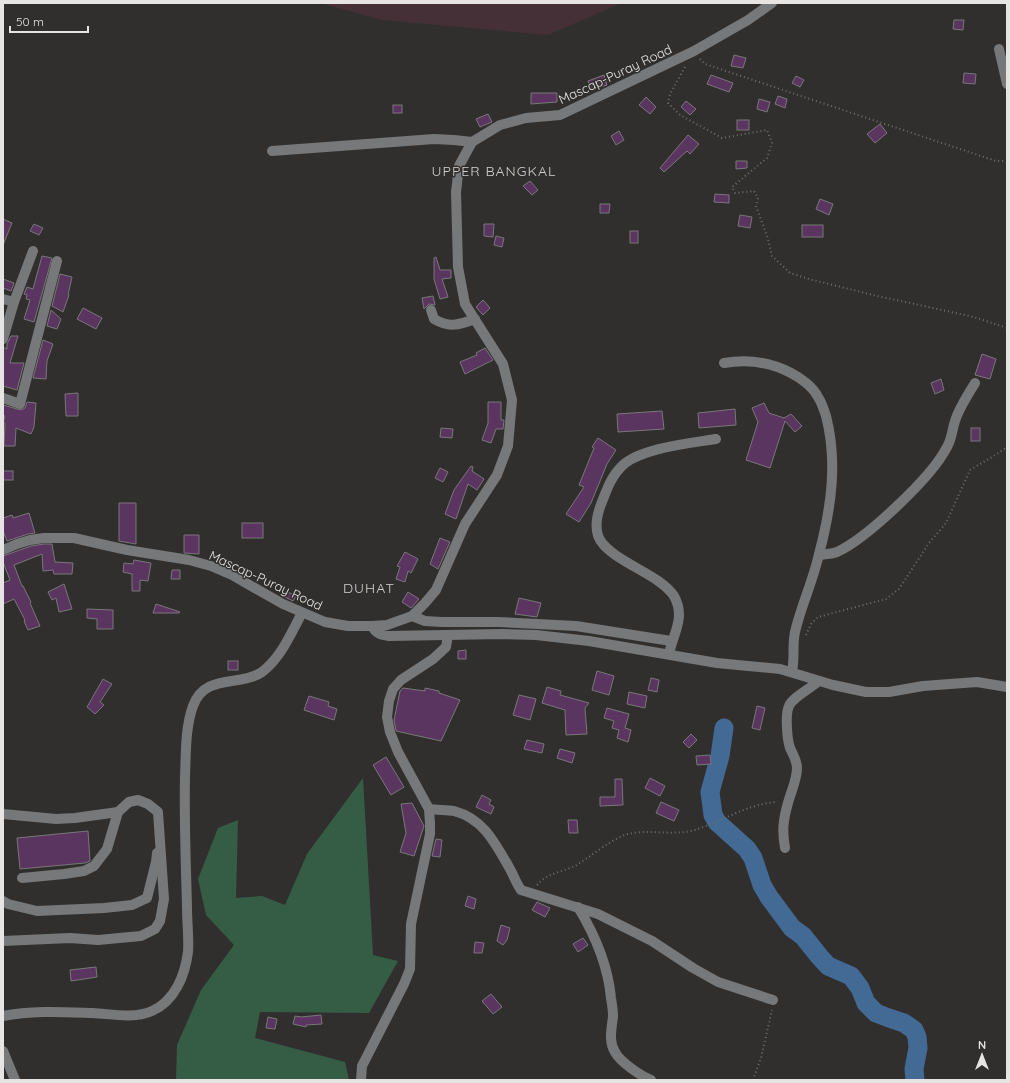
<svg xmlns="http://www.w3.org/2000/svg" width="1010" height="1083" font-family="Quicksand,sans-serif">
  <rect width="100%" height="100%" fill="#312f2d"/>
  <!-- industrial -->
  <polygon fill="#443036" points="320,3 622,3 548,35 382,20"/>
  <!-- green -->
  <polygon fill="#355d45" points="363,778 373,955 398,961 369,1013 260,1012 255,1038 345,1062 349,1080 176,1080 177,1045 201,990 234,945 206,915 198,879 218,828 238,820 236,898 262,896 285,905 307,854"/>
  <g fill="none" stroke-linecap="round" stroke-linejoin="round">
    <!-- river -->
    <polyline stroke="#436a95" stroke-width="19" points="724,728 720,756 710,792 713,815 717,822 747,849 753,858 762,885 769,897 792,928 803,936 819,956 828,966 851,976 860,988 866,1003 876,1013 889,1018 904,1023 914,1030 917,1037 918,1048 914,1069 915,1080"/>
  </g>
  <!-- building -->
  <g fill="#5a355f" stroke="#79777a">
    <polygon points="954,20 964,20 963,30 953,29"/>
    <polygon points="734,55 746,58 743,68 731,66"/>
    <polygon points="964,73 976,74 975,84 963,83"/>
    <polygon points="604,75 607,85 591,90 588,81"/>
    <polygon points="711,75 733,83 729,92 707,84"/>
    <polygon points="796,76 804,80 800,87 792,83"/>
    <polygon points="531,93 557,93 557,102 531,104"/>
    <polygon points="778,96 787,99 785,108 775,104"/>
    <polygon points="646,97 656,107 650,114 639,105"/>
    <polygon points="759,99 770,102 767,112 757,109"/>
    <polygon points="686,101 696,109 690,115 681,107"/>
    <rect x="393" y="105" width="9" height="8"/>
    <polygon points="488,114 492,122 480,127 476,119"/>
    <rect x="737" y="120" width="12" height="10"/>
    <polygon points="880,124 887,133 875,143 867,134"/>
    <polygon points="619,131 624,140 616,145 611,136"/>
    <polygon points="688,135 699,144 690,154 687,151 664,172 660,168"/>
    <polygon points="736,161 747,161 747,168 736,169"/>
    <polygon points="530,181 538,190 532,195 523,186"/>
    <polygon points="715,194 729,195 729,203 714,202"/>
    <polygon points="820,199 833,204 829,215 816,209"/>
    <polygon points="600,204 610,204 609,213 600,213"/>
    <polygon points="740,215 752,217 750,228 738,226"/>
    <polygon points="3,219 12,223 3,245"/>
    <polygon points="34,224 43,228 39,235 30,231"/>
    <polygon points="484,224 494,224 493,237 484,236"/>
    <rect x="802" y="225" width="21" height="12"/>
    <rect x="630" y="231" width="8" height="12"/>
    <polygon points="496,236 504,238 502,247 494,245"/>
    <polygon points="42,256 52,258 34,322 24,319 30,300 26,299 27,295 24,294 27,287 33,289"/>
    <polygon points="436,257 440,270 451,270 451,278 442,279 448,297 440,299 434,279 434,258"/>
    <polygon points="60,274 72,277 68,295 69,295 63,312 52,306"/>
    <polygon points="3,279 14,283 11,291 3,288"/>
    <polygon points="433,296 435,305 429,304 424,309 422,298"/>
    <polygon points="483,300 490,308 483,315 476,307"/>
    <polygon points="83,308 102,318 96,329 77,319"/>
    <polygon points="51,310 61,319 57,329 47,326"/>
    <polygon points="11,336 18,336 10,363 24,363 17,390 3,386 3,347 7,349 7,344"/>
    <polygon points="43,340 53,344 47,361 46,379 33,378"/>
    <polygon points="485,348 493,360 465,374 460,362 477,355 476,353"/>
    <polygon points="982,354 996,359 990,379 975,375"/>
    <polygon points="941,379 944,390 935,394 931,383"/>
    <polygon points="78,393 78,416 66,416 65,394"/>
    <polygon points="27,402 36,403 34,427 31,434 16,428 15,446 4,446 5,423 3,423 5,416 3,415 3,405 21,410 25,408"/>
    <polygon points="488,402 501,402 501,420 504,420 503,429 496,429 491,443 482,440 488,423"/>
    <polygon points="764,403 769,413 784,418 791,414 802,426 795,432 785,421 770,468 746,460 758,422 752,408"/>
    <polygon points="735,409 736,425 699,428 698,413"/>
    <polygon points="662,411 664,429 618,432 617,414"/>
    <polygon points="441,428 453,429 452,438 440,437"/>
    <rect x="971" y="428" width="9" height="13"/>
    <polygon points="598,438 616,450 607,464 591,503 579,522 566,514 584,487 579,485 594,448 592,447"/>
    <polygon points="471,466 473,467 472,471 484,479 477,490 468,484 456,519 445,514 454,490"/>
    <polygon points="440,468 448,472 443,482 435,478"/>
    <rect x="3" y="471" width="10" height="9"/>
    <polygon points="119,503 136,503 136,544 119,541"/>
    <polygon points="29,513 35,533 28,534 7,541 3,531 3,518 12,515 13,518"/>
    <rect x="242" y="523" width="21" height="15"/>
    <polygon points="184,535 199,535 199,554 184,553"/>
    <polygon points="440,538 450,542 438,569 430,564"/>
    <polygon points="44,544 52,544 55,562 73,563 72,574 54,574 53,570 43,571 42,554 14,565 22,586 23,586 31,602 30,603 40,626 28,630 24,621 25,620 14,599 3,604 3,583 10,580 3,562 3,556 31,546"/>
    <polygon points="405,552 418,559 411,573 408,571 405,582 396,579 400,567 397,566"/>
    <polygon points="134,560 151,563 148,581 140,580 140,591 132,591 132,574 123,572 124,563 133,564"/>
    <polygon points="172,570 180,570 180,579 171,579"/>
    <polygon points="64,584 72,609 59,612 56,598 52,600 48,592"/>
    <polygon points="286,591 296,596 293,601 283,596"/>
    <polygon points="408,592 419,599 411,608 402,602"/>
    <polygon points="519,598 541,603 537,617 515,614"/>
    <polygon points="156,604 180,612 179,613 153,613"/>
    <polygon points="87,609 113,610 113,629 97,629 97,619 87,618"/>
    <polygon points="466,650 466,659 458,659 458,651"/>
    <rect x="228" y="661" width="10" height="9"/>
    <polygon points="597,671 614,676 609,695 592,690"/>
    <polygon points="651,678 659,680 657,692 648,690"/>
    <polygon points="103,679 112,684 100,702 104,705 95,714 87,707"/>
    <polygon points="547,687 561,691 560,695 589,703 585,708 587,734 566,735 565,710 542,703"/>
    <polygon points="403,688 425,691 425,688 439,691 439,693 460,700 441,741 396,731 394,720 400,691"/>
    <polygon points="629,692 647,696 645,708 627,704"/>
    <polygon points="519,695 536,699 530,720 513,715"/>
    <polygon points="309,696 329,702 328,706 337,709 334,720 304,710"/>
    <polygon points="757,706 765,708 760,730 752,728"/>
    <polygon points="607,708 629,714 625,728 631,730 628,742 617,738 619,730 612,728 614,721 604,718"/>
    <polygon points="691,734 697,740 689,748 683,742"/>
    <polygon points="527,740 544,744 542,753 524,749"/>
    <polygon points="560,749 575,753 572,763 557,758"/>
    <polygon points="710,755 711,764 697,765 696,756"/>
    <polygon points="386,757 404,787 391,795 373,765"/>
    <polygon points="650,778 665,786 660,796 645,788"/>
    <polygon points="615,779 622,779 623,805 600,806 600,797 615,797"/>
    <polygon points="482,795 491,800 489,804 494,807 491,814 476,807"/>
    <polygon points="661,802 679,810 674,821 656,813"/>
    <polygon points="412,803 424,826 414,856 400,852 406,833 401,804"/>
    <polygon points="568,820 577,820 578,833 569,833"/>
    <polygon points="88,831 90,861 85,863 20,869 17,838"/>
    <polygon points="436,839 442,840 440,857 432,856"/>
    <polygon points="468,896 476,899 474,909 465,906"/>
    <polygon points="537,902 550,908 545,917 532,910"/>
    <polygon points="501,925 510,928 507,940 503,945 497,941"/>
    <polygon points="583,938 588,945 578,952 573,944"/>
    <polygon points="475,942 484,943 482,953 474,953"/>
    <polygon points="96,967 97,977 71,981 70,970"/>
    <polygon points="491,994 502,1007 493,1014 482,1001"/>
    <polygon points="321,1015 322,1024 306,1025 306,1027 293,1024 295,1016 301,1017"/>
    <polygon points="268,1017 277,1019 275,1029 266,1028"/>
  </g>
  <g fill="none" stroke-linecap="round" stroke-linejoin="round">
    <!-- path -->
    <g stroke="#706f6d" stroke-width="2" stroke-dasharray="1 3" stroke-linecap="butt">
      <polyline points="700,59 705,64 996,161 1007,161"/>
      <polyline points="685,67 670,94 668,103 680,115 722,138 767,130 772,143 767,158 732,187 735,193 754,191 758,198 756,206 768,239 772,256 790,273 809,279 873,295 974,317 1007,328"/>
      <polyline points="806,635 811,624 818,617 886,599 899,589 929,543 946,523 970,470 997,454 1007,447"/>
      <path d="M537 885C547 873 562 872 575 866 591 857 615 835 633 833 652 830 671 835 691 831 720 823 746 804 777 802"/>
      <polyline points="753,1080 761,1058 772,1010"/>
    </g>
    <!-- minor -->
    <g stroke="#767879" stroke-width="10">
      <polyline points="999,49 1007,84"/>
      <polyline points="272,151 434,139 454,140 472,142"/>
      <polyline points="3,299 14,302"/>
      <path d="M431 310 434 319C449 328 459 325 475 319"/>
      <polyline points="3,339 14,302 33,251"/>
      <path d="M724 363C747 359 770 362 791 373 801 378 813 387 818 397 822 403 824 410 826 416 838 462 831 509 819 554 813 581 801 606 795 632 792 646 795 658 792 671"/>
      <polyline points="3,398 20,404 57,261"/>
      <polyline points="3,550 17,544 30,540 44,538 74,538 127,550 189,560 211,566 232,575 283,604 325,622 348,626 372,626 387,625 412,616 425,603 436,590 465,524 497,475 508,446 512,400 503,364 465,304 458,267 456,192 459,166 472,142 500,125 526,118 560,115 694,51 748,20 772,3"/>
      <path d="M819 555C825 554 832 554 837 552 867 538 932 477 947 447 952 439 952 430 955 421 959 408 968 395 975 383"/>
      <polyline points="412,616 425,621 442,622 498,622 576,626 671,641"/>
      <path d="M372 626C376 634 381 635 389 636L502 634 536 635 589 641 717 663 780 669 833 685 866 692H889L923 686 977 682 1007 687"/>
      <path d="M669 654C673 634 686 617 674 596 660 575 620 564 603 544 594 534 596 519 600 507 606 492 610 478 621 467 638 448 692 443 716 439"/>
      <path d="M429 809C437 810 446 810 454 811 484 819 495 843 510 869 514 876 516 883 521 890L598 914 652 941 693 968 718 982 773 1000"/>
      <polyline points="3,814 56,819 75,818 118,812"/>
      <path d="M785 848C782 831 783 820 788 803 791 791 797 780 797 768 797 760 793 755 790 748 787 739 785 714 789 706 792 698 812 687 819 681"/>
      <polyline points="3,901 8,904 37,911 104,908 132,905 147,898 156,862 157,853"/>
      <path d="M578 907C595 935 608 965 611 998 612 1004 613 1010 613 1016 612 1028 608 1041 615 1052 620 1062 641 1076 651 1080"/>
      <polyline points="3,941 70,938 98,940 141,936 155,929 160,921 164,899 158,812 148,804 138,800 129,802 118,812 107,849 94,866 84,871 64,874 22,878"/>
      <path d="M3 1016C32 1010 64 1012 93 1013 112 1014 134 1019 152 1011 175 1001 185 975 188 952 189 938 187 922 187 908 186 865 184 821 185 777 186 754 185 728 193 706 205 673 240 687 262 672 281 658 291 633 302 613"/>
      <polyline points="3,1051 15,1080"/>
      <polyline points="361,1080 362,1066 404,984 410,969 411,924 430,834 430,823 429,809 398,752 390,732 387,717 389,701 393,689 401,680 433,659 446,647 448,635"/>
    </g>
  </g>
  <g text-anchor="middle" stroke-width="3" stroke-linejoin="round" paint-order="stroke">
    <!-- street labels -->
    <g font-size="13" fill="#e6e5e3" stroke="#312f2d">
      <text transform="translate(615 74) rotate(-25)" y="5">Mascap-Puray Road</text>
      <text transform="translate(266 580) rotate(25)" y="5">Mascap-Puray Road</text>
    </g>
    <!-- neighbourhood labels -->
    <g font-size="14" letter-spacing="1" fill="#d2cfcc" stroke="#312f2d">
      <text x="494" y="176">UPPER BANGKAL</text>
      <text x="369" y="593">DUHAT</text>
    </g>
  </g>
  <!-- border -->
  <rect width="1010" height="1083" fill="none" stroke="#e6e5e3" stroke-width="8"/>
  <!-- north arrow -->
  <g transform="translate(982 1055)" stroke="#312f2d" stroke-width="3" paint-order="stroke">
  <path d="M0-3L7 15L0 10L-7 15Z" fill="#e6e5e3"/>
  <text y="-6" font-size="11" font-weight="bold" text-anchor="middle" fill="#e6e5e3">N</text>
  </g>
  <!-- scale -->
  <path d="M10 26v6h78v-6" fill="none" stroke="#e6e5e3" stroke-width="2"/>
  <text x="16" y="26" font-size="12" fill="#e6e5e3" stroke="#312f2d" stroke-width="3" paint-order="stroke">50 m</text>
</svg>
